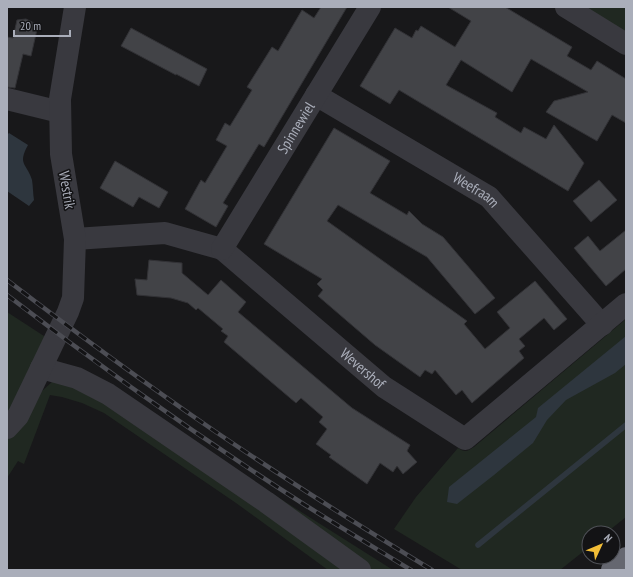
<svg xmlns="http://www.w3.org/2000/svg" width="633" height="577" font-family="'PT Sans Narrow',sans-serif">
  <rect width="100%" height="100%" fill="#18181a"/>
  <!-- green -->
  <g fill="#202821">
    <polygon points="578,7 626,7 626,37"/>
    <polygon points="7,312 47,338 7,417"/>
    <path d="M626 319V517L606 533H589V547L560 570H462L394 529 416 497 458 448C465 453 468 451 474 447Z"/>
    <polygon points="52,382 75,383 352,570 328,570 236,503 104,413 82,403 62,397 50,395 24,464 18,461 7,478 7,439 11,437 42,391"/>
    <polygon points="238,472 393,570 368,570"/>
  </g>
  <!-- water -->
  <g fill="#2e363e">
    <path d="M9 133 28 145C17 165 27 163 32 180 33 186 33 194 34 200L29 206 7 191V135Z"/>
    <polygon points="626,336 626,364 615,373 566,400 547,420 533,443 494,475 457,504 447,502 449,487 536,417 538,408"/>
  </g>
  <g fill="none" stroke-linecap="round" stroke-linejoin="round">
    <!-- stream -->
    <polyline stroke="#2e363e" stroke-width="5.5" points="478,545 626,425"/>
  </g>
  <!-- building -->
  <g fill="#424347" stroke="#323236">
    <polygon points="321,7 347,7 264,147 259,144 223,203 228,206 216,227 185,209 201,180 205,183 227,146 216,140 225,123 230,126 252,90 247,87 272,47 278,51 302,10 314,18"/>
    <polygon points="448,7 505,7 572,47 567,56 591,70 597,61 626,79 626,123 612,115 597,141 546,112 554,101 588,92 531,59 512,92 461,60 446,85 497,113 495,117 521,133 524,127 546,139 554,125 584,163 568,191 399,90 390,104 360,86 395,28 412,38 416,30 418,31 421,26 455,47 471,21"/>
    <polygon points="26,19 38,25 31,56 23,54 15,88 7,87 7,37 13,38 17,20"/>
    <polygon points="131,28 207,69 199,86 176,74 176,75 121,46"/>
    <polygon points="334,128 390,161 370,193 407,215 409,211 422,224 443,237 495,298 475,314 427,257 338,205 327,221 467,321 464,324 485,349 510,328 497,312 535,281 567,319 554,330 544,318 519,339 525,346 519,351 524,358 472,403 462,390 456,395 435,370 432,374 425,370 420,377 375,345 318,296 323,290 317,284 322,279 264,244"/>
    <polygon points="115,161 168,192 159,208 139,197 133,207 100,188"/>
    <polygon points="599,180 617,200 591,222 573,201"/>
    <polygon points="626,230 626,269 606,286 574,248 588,236 600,251"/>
    <polygon points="149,260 182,263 182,273 208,295 221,280 246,302 238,312 352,408 410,445 407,451 417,462 403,474 397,466 393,472 380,463 367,484 329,457 331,455 316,444 327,429 319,422 323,417 301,398 296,403 224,342 228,336 221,331 223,329 198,308 196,310 188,303 171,298 137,295 135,279 147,280"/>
  </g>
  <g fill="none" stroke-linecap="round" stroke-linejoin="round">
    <!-- minor -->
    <g stroke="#39393f" stroke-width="22">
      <polyline points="566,7 626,44"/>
      <path id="s1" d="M316 95 489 197 602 325"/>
      <polyline points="7,99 60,112"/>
      <path id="s2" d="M75 239 165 233 222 249 384 387 465 439 626 304"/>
      <path id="s3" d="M222 249 370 7"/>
      <polyline points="41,368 77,378 108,394 266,502 360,570"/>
      <polyline points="7,428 18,416 68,312 73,298 75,239 61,154 60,99 75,7"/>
    </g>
    <!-- highway -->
    <polyline stroke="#656770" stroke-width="22" points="612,570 626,558"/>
    <!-- rail casing -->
    <g stroke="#4c4d54" stroke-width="4.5">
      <g id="rail">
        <path d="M7 280C75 332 143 382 213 430 285 479 358 525 432 570"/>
        <path d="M7 295C103 369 202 439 305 505 340 527 375 548 411 570"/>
      </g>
    </g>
    <!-- rail -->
    <use href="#rail" stroke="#131315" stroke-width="3" stroke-dasharray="9" stroke-linecap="butt"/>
  </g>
  <g text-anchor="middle" stroke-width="3" stroke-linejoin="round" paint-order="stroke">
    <!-- street labels -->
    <g font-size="15" fill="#aaaeba" stroke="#131315">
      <text dy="5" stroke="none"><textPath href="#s3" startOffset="142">Spinnewiel</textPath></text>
      <text transform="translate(67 190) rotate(80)" y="5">Westrik</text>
      <text dy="5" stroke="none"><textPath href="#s1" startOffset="186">Weefraam</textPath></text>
      <text dy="5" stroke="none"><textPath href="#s2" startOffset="334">Wevershof</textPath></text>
    </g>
  </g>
  <!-- border -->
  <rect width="633" height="577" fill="none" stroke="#aaaeba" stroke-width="16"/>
  <!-- north arrow -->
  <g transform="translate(601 545) rotate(46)"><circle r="19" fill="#131315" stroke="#4f5157"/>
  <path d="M0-3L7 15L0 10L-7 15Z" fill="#f3be37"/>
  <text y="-6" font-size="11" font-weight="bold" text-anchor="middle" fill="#aaaeba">N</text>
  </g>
  <!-- scale -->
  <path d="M14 30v6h56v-6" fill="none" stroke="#aaaeba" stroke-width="2"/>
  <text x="20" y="30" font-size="12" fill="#aaaeba" stroke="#131315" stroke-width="3" paint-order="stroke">20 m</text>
</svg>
